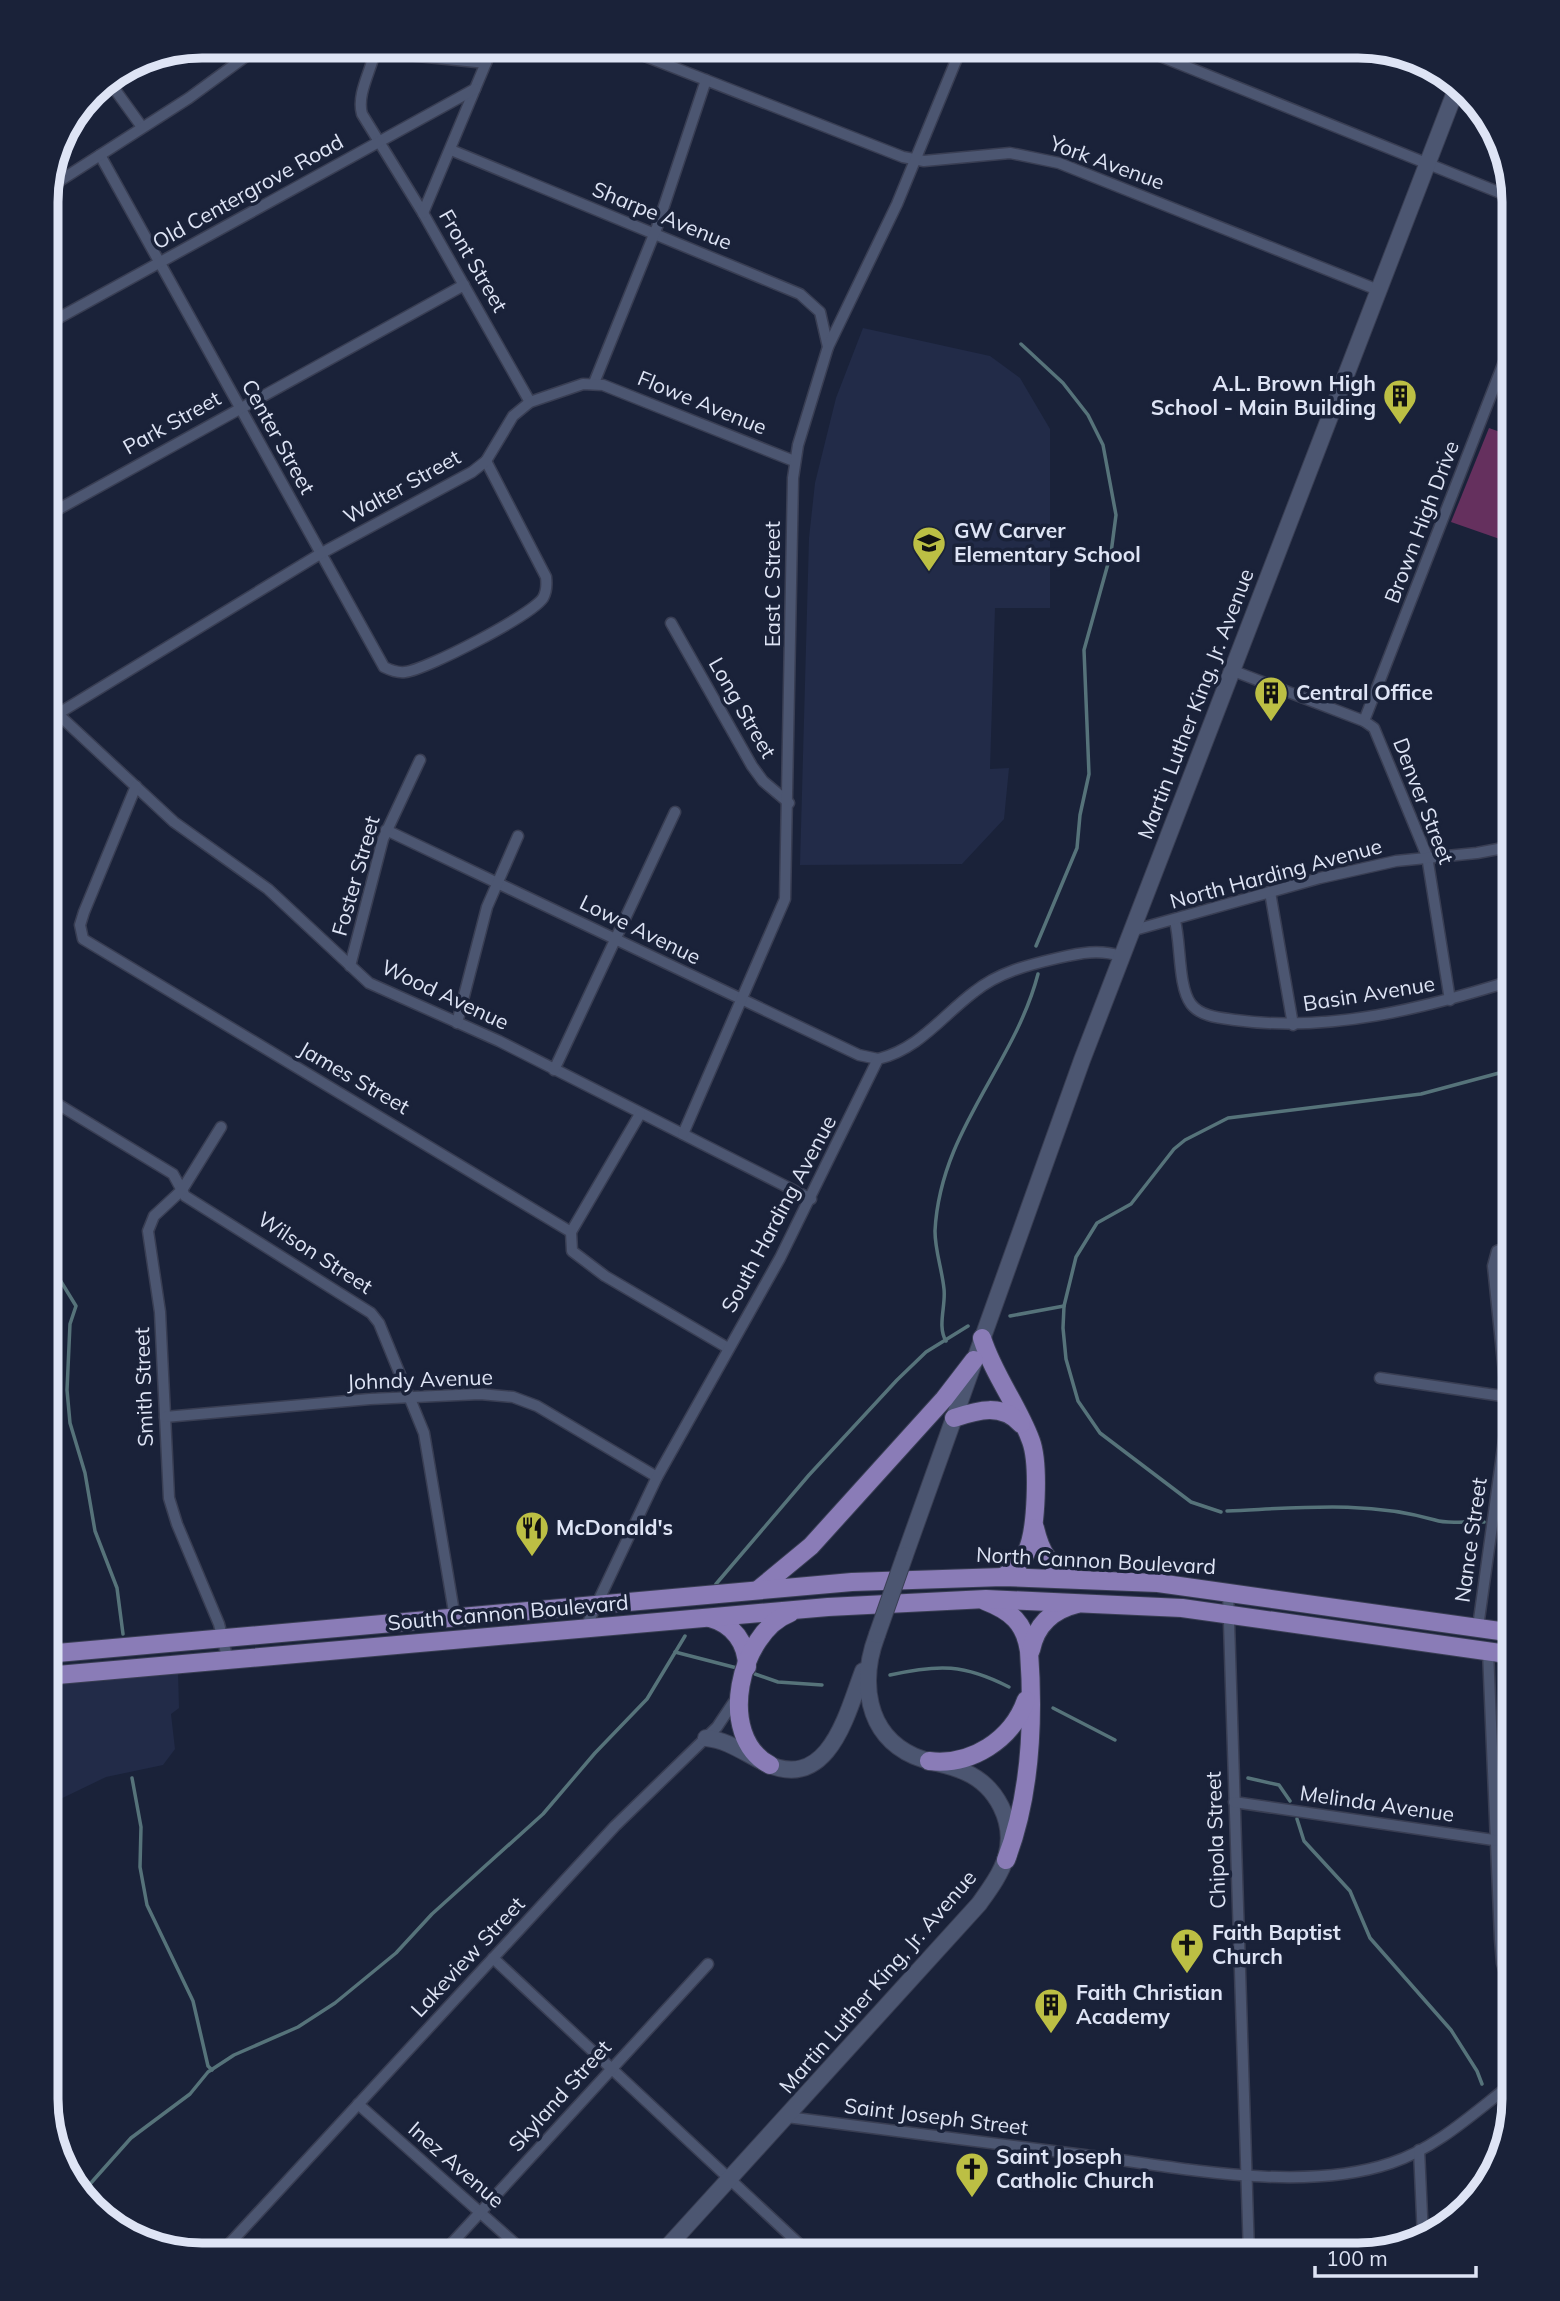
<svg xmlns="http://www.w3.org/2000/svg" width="1560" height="2301" font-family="Mulish,sans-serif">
  <rect width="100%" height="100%" fill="#1a2239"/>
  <!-- built -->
  <g fill="#222b48">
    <polygon points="863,328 990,356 1020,378 1050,429 1050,608 995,608 990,769 1009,768 1004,819 962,864 800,865 809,538 815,483 836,398"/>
    <polygon points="178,1671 179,1708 171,1714 175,1749 163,1765 106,1777 46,1806 46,1684"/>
  </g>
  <!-- green -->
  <polygon fill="#65305e" points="1489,428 1514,437 1514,544 1451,522"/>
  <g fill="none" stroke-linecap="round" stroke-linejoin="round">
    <!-- stream -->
    <g stroke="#56737a" stroke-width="3.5">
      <polyline points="1021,344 1063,383 1088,415 1103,445 1116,515 1111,553 1084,650 1089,774 1080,815 1077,848 1036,946"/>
      <polyline points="46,1257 76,1306 70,1324 67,1390 70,1423 85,1473 95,1531 117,1588 123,1634"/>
      <polyline points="1010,1316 1064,1306"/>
      <path d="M946 1341C937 1326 946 1306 944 1289 942 1269 935 1251 935 1231 940 1130 1014 1066 1038 974"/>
      <path d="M1227 1511C1297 1508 1367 1500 1435 1520 1450 1525 1469 1520 1484 1522"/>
      <polyline points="1221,1512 1191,1502 1100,1433 1078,1401 1066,1359 1063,1328 1064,1306 1076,1257 1097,1223 1131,1204 1174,1149 1185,1140 1228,1118 1421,1094 1514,1069"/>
      <polyline points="1501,1526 1514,1528"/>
      <polyline points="716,1584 809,1475 897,1380 926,1352 968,1326"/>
      <polyline points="675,1652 737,1668"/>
      <polyline points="755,1674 778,1682 822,1685"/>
      <path d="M890 1675C939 1664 964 1664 1009 1687"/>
      <polyline points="1053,1708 1115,1740"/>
      <polyline points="132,1778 141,1827 140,1867 147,1905 193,2001 208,2066 212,2070"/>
      <polyline points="1248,1778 1279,1785 1290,1801"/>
      <polyline points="1297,1819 1304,1841 1350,1891 1370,1938 1451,2030 1477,2071 1482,2084"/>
      <polyline points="82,2193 131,2138 190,2094 208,2072 234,2055 298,2027 335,2003 396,1953 432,1914 543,1814 595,1753 647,1699 685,1636"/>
    </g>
    <!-- street casing -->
    <g stroke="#393e53" stroke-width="13">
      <g id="street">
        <polyline points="320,46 486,63"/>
        <path d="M376 46C373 68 356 93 362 114L423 213 530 402"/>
        <polyline points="619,46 903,157 924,161 1010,153 1059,163 1378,290"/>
        <polyline points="1135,46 1513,198"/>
        <polyline points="108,80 142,127"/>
        <polyline points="451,150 800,294 820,312 828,347"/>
        <path d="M100 155 384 667C390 670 397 673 405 672 426 670 532 615 543 598 547 591 547 585 546 577L486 461"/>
        <polyline points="47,189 189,98 260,46"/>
        <polyline points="423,213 493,46"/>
        <polyline points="46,325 475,89"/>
        <polyline points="594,383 657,227 706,80"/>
        <polyline points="46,516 464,285"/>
        <polyline points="671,623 752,766 763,781 789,803"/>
        <polyline points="1231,670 1364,721 1374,728 1427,856 1450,1000"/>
        <polyline points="46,703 174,822 268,889 369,983 499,1041 811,1199"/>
        <polyline points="46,721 320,554 472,472 486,461 513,416 530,402 583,384 603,385 794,461"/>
        <polyline points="1364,721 1514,336"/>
        <polyline points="136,786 84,912 80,925 83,939 571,1232"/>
        <polyline points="386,830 859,1055 878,1059"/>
        <polyline points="1270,892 1293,1025"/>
        <path d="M1175 921C1181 944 1178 987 1191 1004 1201 1017 1221 1018 1235 1020 1330 1033 1425 1008 1514 980"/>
        <polyline points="1131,931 1320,878 1396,861 1477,853 1514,846"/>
        <polyline points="350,966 383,839 420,760"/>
        <polyline points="457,1023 487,907 518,836"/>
        <polyline points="554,1070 675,812"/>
        <polyline points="46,1097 173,1174 185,1196 371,1313 379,1323 424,1433 455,1618"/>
        <polyline points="640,1114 571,1232 572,1251 605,1276 728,1348"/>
        <polyline points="221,1127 182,1190 154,1216 148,1231 160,1312 169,1498 177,1524 219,1624 228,1661"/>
        <polyline points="683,1134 785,899 793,478 798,445 828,347 897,204 962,46"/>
        <polyline points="1380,1378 1509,1397"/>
        <polyline points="165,1417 370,1399 480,1394 513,1397 537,1406 657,1477"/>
        <polyline points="1228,1591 1249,2255"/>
        <polyline points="1478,1627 1508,1411 1493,1266 1497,1251 1514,1245"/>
        <path d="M585 1629 657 1477 780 1258 878 1059C919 1049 942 1016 974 992 999 972 1028 965 1058 958 1080 953 1099 949 1121 956"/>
        <polyline points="1488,1651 1500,1939 1502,1963 1514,2004"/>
        <polyline points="1234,1802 1514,1843"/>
        <polyline points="493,1958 811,2255"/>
        <polyline points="358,2104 528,2255"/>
        <path d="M787 2117C889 2130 990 2143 1092 2156 1182 2168 1303 2193 1391 2163 1437 2148 1476 2111 1514 2082"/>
        <polyline points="1419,2150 1423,2238"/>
        <polyline points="219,2255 615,1826 717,1727 737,1697"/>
        <polyline points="441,2255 708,1964"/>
      </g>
    </g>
    <!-- secondary casing -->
    <g stroke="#393e53" stroke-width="18">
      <g id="secondary">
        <polyline points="905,1555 1082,1060 1457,87"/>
        <path d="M706 1738C728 1740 746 1754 765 1763 829 1793 847 1713 863 1671"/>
        <path d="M660 2255 979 1904C989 1890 1001 1874 1006 1857 1016 1823 997 1786 965 1772 949 1764 930 1763 914 1756 865 1734 860 1680 877 1635"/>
      </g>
    </g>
    <!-- primary casing -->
    <g stroke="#393e53" stroke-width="20">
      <g id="primary">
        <path d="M982 1338C994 1376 1018 1405 1031 1441 1039 1463 1037 1532 1026 1553 1021 1563 1012 1570 1003 1577"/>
        <path d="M954 1418C978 1410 1002 1403 1021 1424"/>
        <path d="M1035 1528C1041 1553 1048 1564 1070 1576"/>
        <polyline points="759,1589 811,1546 944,1399 974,1360"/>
        <path d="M985 1601C1011 1611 1025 1623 1029 1651 1034 1720 1031 1795 1006 1860"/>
        <path d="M710 1618C733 1624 747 1643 747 1667"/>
        <path d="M1031 1650C1036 1625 1052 1610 1077 1604"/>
        <polyline points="46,1654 852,1582 1003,1577 1158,1583 1514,1633"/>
        <polyline points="46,1676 828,1607 986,1599 1182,1608 1514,1655"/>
        <path d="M929 1761C971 1766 1012 1740 1026 1700"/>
        <path d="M770 1765C715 1736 740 1632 790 1613"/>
      </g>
    </g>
    <!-- street -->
    <use href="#street" stroke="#4c5671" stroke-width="10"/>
    <!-- secondary -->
    <use href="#secondary" stroke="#4c5671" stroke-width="16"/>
    <!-- primary -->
    <use href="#primary" stroke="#8a7cb7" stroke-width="18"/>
    <!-- secondary-bridge casing -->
    <g stroke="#393e53" stroke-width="18" stroke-linecap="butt">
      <polyline id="secondary-bridge" points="877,1635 905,1555"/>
    </g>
    <!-- secondary-bridge -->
    <use href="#secondary-bridge" stroke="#4c5671" stroke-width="16"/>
  </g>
  <!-- icons -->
  <defs>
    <g id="building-pin" transform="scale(1.75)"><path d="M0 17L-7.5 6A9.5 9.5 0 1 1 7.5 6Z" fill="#bcbf44" stroke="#1a2239"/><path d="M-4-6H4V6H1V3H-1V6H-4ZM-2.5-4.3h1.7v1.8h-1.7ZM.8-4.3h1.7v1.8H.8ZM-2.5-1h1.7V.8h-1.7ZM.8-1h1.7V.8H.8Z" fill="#111"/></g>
    <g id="school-pin" transform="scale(1.75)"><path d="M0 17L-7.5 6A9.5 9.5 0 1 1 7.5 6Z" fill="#bcbf44" stroke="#1a2239"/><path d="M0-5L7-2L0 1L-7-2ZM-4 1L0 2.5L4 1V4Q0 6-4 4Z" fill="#111"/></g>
    <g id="restaurant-pin" transform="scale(1.75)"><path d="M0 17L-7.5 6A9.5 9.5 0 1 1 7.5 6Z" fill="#bcbf44" stroke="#1a2239"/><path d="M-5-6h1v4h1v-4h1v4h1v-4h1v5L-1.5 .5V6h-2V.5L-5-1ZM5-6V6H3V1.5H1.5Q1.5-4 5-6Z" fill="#111"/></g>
    <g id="church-pin" transform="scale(1.75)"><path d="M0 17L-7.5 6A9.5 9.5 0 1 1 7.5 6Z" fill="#bcbf44" stroke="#1a2239"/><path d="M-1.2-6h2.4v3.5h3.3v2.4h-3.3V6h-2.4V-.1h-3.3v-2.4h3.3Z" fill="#111"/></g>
  </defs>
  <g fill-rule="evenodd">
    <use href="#building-pin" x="1400" y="396"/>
    <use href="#school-pin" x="929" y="543"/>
    <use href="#building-pin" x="1271" y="693"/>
    <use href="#restaurant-pin" x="532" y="1528"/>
    <use href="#church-pin" x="1187" y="1945"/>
    <use href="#building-pin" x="1051" y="2005"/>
    <use href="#church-pin" x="972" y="2169"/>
  </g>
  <g text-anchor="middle" stroke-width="7" stroke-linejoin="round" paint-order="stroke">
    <!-- street labels -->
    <g font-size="21" fill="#dee4f5" stroke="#1a2239">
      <text transform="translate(1107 163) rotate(20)" y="7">York Avenue</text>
      <text transform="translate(248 192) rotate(-29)" y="7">Old Centergrove Road</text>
      <text transform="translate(662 216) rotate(22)" y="7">Sharpe Avenue</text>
      <text transform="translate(473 261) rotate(60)" y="7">Front Street</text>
      <text transform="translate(702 403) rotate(22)" y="7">Flowe Avenue</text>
      <text transform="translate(172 423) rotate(-29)" y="7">Park Street</text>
      <text transform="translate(278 437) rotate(61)" y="7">Center Street</text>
      <text transform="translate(402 487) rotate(-29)" y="7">Walter Street</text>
      <text transform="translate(1422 522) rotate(-69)" y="7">Brown High Drive</text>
      <text transform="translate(773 584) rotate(-90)" y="7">East C Street</text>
      <text transform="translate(1196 704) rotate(-69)" y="7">Martin Luther King, Jr. Avenue</text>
      <text transform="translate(742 708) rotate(60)" y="7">Long Street</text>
      <text transform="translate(1423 801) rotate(69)" y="7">Denver Street</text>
      <text transform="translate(1276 874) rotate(-15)" y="7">North Harding Avenue</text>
      <text transform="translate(356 876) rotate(-74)" y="7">Foster Street</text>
      <text transform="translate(640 930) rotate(26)" y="7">Lowe Avenue</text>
      <text transform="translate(1369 994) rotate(-9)" y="7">Basin Avenue</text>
      <text transform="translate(445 995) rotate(25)" y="7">Wood Avenue</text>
      <text transform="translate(354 1078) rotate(30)" y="7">James Street</text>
      <text transform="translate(779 1214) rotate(-62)" y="7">South Harding Avenue</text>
      <text transform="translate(315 1253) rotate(33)" y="7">Wilson Street</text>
      <text transform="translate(420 1380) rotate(-2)" y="7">Johndy Avenue</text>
      <text transform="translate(144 1387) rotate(-92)" y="7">Smith Street</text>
      <text transform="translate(1471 1540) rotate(-82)" y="7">Nance Street</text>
      <text transform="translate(1096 1561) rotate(3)" y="7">North Cannon Boulevard</text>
      <text transform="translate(508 1613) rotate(-5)" y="7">South Cannon Boulevard</text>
      <text transform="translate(1377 1804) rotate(8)" y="7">Melinda Avenue</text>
      <text transform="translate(1216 1840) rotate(-92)" y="7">Chipola Street</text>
      <text transform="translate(468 1957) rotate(-47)" y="7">Lakeview Street</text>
      <text transform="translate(878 1982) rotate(-49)" y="7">Martin Luther King, Jr. Avenue</text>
      <text transform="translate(560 2096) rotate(-48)" y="7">Skyland Street</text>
      <text transform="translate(936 2117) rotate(7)" y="7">Saint Joseph Street</text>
      <text transform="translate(456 2165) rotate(41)" y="7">Inez Avenue</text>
    </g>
    <!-- poi labels -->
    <g font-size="21" font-weight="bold" fill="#dee4f5" stroke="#1a2239" text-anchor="start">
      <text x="1376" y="391" text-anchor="end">A.L. Brown High<tspan x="1376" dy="24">School - Main Building</tspan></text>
      <text x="954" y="538">GW Carver<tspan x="954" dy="24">Elementary School</tspan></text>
      <text x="1296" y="700">Central Office</text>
      <text x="556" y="1535">McDonald's</text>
      <text x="1212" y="1940">Faith Baptist<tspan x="1212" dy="24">Church</tspan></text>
      <text x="1076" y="2000">Faith Christian<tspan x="1076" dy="24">Academy</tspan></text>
      <text x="996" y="2164">Saint Joseph<tspan x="996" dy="24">Catholic Church</tspan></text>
    </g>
  </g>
  <!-- crop -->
  <path d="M0 0H1560V2301H0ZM202 58H1358A144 144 0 0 1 1502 202V2099A144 144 0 0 1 1358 2243H202A144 144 0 0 1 58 2099V202A144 144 0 0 1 202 58Z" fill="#1a2239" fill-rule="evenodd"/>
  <path fill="none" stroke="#dee4f5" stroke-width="9" d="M202 58H1358A144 144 0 0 1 1502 202V2099A144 144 0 0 1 1358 2243H202A144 144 0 0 1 58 2099V202A144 144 0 0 1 202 58Z"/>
  <!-- scale -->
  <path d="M1315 2266v10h161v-10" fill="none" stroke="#dee4f5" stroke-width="3.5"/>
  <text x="1326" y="2266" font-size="21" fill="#dee4f5" stroke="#1a2239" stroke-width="5" paint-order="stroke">100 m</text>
</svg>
